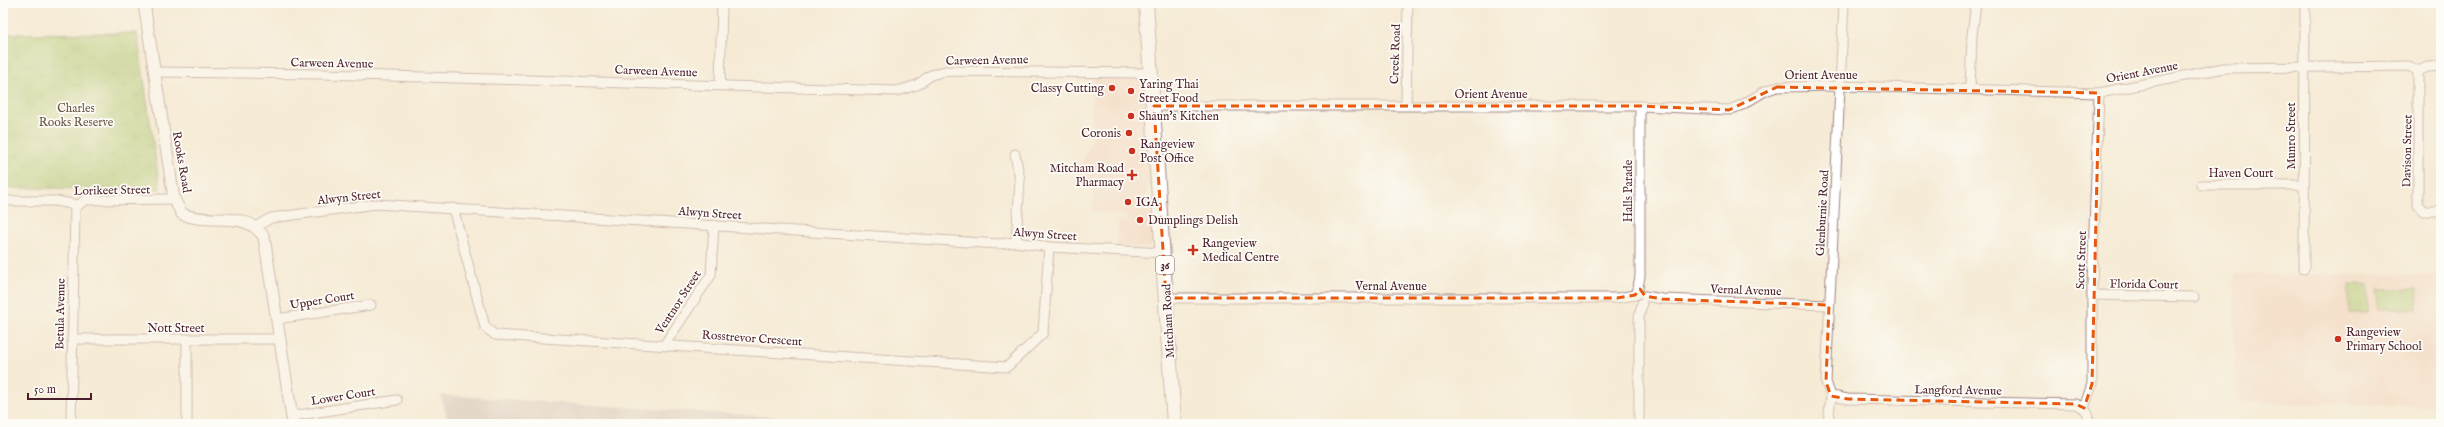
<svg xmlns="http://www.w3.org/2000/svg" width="2444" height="427" font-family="'IM FELL English',serif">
  <defs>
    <pattern id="park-tufts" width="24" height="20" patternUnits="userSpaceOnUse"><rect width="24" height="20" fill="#adcb73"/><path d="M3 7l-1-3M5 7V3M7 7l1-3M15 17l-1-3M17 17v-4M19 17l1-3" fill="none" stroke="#96ae64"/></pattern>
  </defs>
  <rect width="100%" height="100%" fill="#fdfcf7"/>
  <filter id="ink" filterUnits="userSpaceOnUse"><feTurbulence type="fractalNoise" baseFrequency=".025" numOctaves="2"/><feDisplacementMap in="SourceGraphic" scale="8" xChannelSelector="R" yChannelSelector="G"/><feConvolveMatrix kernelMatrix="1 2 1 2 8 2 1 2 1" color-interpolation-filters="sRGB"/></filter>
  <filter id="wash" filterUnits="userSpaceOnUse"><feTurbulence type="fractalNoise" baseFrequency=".012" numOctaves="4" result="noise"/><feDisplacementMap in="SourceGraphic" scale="16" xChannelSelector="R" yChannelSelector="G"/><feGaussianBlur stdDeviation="0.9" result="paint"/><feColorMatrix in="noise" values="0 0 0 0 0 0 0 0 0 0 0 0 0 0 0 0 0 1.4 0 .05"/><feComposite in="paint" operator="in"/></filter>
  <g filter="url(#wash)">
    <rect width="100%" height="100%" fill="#f5ebd6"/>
    <!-- built -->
    <g fill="#f3d4bf">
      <polygon points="1092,77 1140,77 1143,81 1147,122 1143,126 1145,158 1152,165 1151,187 1148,185 1147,188 1148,212 1153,215 1154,241 1149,248 1117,246 1118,224 1120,222 1127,222 1127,215 1093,212 1094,188 1073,186 1092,138"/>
      <polygon points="2235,274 2441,275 2441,406 2234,402"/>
    </g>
    <!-- industrial -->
    <polygon fill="#cfc0bb" points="441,395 887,424 449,424"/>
    <!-- grass -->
    <g fill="#adcb73" stroke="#7c754f">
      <rect x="2349" y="285" width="19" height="28"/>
      <rect x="2378" y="289" width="39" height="20"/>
    </g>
    <!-- park -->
    <polygon fill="url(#park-tufts)" stroke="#7c754f" points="137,33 160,189 3,188 3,34"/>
  </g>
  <g filter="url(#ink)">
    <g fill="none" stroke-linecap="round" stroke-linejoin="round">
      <!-- minor casing -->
      <g stroke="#a08580" stroke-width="11">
        <g id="minor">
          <polyline points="2418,71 2418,205 2423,211 2441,211"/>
          <polyline points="154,72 322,74 897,91 917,85 931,75 945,71 1152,73"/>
          <polyline points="720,85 722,3"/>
          <polyline points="1970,89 1972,35 1976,3"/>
          <polyline points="1406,105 1408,3"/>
          <polyline points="1154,106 1640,106 1729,110 1742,105 1765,91 1777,87 1841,86 2099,93 2224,68 2409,66 2418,71 2428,67 2441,66"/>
          <polyline points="1015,154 1020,180 1016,242"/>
          <polyline points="2201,185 2304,185"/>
          <polyline points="3,201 56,201 77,205"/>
          <polyline points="453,208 485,327 495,335 1007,367 1043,333 1049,247"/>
          <polyline points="257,226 271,218 376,204 999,244 1016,242 1049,247 1164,253"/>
          <polyline points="2304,269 2305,3"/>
          <polyline points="1637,294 1640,276 1640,106"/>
          <polyline points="2092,295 2194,297"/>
          <polyline points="1645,296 1662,299 1829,305"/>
          <polyline points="1166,298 1617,298 1635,295"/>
          <polyline points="277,319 371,305"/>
          <polyline points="72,339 280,339"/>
          <polyline points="665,344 711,275 714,225"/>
          <polyline points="1831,396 1848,399 2076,404 2084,408"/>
          <polyline points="2084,408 2092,384 2092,284 2099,93"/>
          <polyline points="2084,408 2088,414 2090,424"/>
          <polyline points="292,416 397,400"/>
          <polyline points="71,424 75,208 85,200 174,199"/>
          <polyline points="187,424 187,340"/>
          <polyline points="1639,424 1639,318 1642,303"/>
          <polyline points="1828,424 1831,396 1826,382 1844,3"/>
        </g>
      </g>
      <!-- tertiary casing -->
      <g stroke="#a08580" stroke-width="13">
        <path id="tertiary" d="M144 3 174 199 182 214C210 226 245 208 264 237L293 424"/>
      </g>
      <!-- primary casing -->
      <g stroke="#a08580" stroke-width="16">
        <polyline id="primary" points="1146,3 1174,424"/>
      </g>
      <!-- minor -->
      <use href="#minor" stroke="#fff" stroke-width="9"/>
      <!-- tertiary -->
      <use href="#tertiary" stroke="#fff" stroke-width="11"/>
      <!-- primary -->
      <use href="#primary" stroke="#fff" stroke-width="14"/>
    </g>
  </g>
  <!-- marked area -->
  <path d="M0 0H2444V427H0ZM1777 87 2099 93 2092 384 2084 408 2076 404 1848 399 1831 396 1826 382 1829 305 1662 299 1645 296 1640 289 1635 295 1617 298H1166L1154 106H1640L1729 110Z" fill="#f5ebd6" fill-opacity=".55" fill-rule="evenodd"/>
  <path fill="none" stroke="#e8590c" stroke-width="3" stroke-dasharray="8 5" stroke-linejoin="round" d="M1777 87 2099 93 2092 384 2084 408 2076 404 1848 399 1831 396 1826 382 1829 305 1662 299 1645 296 1640 289 1635 295 1617 298H1166L1154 106H1640L1729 110Z"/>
  <!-- markers -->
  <g fill="#c8321e" stroke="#fdfcf7" stroke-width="1.5">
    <circle cx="1112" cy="88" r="4"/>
    <circle cx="1131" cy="91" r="4"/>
    <circle cx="1131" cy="116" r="4"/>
    <circle cx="1129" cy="133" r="4"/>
    <circle cx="1132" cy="151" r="4"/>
    <path d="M1130 169h4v4h4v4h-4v4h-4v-4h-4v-4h4z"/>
    <circle cx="1128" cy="202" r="4"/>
    <circle cx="1140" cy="220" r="4"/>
    <path d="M1191 244h4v4h4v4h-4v4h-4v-4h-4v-4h4z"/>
    <circle cx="2338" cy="339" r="4"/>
  </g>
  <g text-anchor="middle" stroke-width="3.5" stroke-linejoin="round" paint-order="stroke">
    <!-- shield labels -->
    <rect fill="#fdfcf7" stroke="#806168" stroke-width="1" x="1156" y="256" width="18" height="18" rx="3"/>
    <g font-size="11" font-weight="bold" fill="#4a1f2b">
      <text x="1165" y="269">36</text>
    </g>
    <!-- street labels -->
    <g font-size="12" fill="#4a1f2b" stroke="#fdfcf7">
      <text transform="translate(1395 54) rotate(-88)" y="4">Creek Road</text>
      <text transform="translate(987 60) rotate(-1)" y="4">Carween Avenue</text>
      <text transform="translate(332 63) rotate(1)" y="4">Carween Avenue</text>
      <text transform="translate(656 71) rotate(2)" y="4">Carween Avenue</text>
      <text transform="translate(2142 72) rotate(-11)" y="4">Orient Avenue</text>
      <text x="1821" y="79">Orient Avenue</text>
      <text x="1491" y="98">Orient Avenue</text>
      <text transform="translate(2291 136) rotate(-90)" y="4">Munro Street</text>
      <text transform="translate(2407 151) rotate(-89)" y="4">Davison Street</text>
      <text transform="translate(182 162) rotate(80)" y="4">Rooks Road</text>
      <text x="2241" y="177">Haven Court</text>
      <text transform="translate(112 190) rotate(-1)" y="4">Lorikeet Street</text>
      <text transform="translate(1628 191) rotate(-90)" y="4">Halls Parade</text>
      <text transform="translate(349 197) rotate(-6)" y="4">Alwyn Street</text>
      <text transform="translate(710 213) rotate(4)" y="4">Alwyn Street</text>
      <text transform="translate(1822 213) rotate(-87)" y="4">Glenburnie Road</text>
      <text transform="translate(1045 234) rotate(4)" y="4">Alwyn Street</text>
      <text transform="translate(2081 260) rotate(-88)" y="4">Scott Street</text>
      <text transform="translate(2144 284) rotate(1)" y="4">Florida Court</text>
      <text x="1391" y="290">Vernal Avenue</text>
      <text transform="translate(1746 290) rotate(2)" y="4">Vernal Avenue</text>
      <text transform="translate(322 300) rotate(-9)" y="4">Upper Court</text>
      <text transform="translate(678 302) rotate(-57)" y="4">Ventnor Street</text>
      <text transform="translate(60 314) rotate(-89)" y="4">Betula Avenue</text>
      <text transform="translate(1168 321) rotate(-93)" y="4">Mitcham Road</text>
      <text x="176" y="332">Nott Street</text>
      <text transform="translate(752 338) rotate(4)" y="4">Rosstrevor Crescent</text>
      <text transform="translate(1958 390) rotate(1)" y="4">Langford Avenue</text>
      <text transform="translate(343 396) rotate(-9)" y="4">Lower Court</text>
    </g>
    <!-- poi labels -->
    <g font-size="12" fill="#4a1f2b" stroke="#fdfcf7" text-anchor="start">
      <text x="1139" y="88">Yaring Thai<tspan x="1139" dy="14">Street Food</tspan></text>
      <text x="1104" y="92" text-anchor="end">Classy Cutting</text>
      <text x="1139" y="120">Shaun's Kitchen</text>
      <text x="1121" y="137" text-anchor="end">Coronis</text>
      <text x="1140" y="148">Rangeview<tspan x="1140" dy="14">Post Office</tspan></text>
      <text x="1124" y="172" text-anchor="end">Mitcham Road<tspan x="1124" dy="14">Pharmacy</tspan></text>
      <text x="1136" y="206">IGA</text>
      <text x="1148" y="224">Dumplings Delish</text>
      <text x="1202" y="247">Rangeview<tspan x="1202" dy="14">Medical Centre</tspan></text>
      <text x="2346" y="336">Rangeview<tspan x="2346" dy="14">Primary School</tspan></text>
    </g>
    <!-- park labels -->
    <g font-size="12" fill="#685341" stroke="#fdfcf7">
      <text x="76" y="112">Charles<tspan x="76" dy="14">Rooks Reserve</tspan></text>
    </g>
  </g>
  <!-- margin -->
  <rect width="2444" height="427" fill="none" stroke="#fdfcf7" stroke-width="16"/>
  <!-- scale -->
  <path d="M28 393v6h63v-6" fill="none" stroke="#4a1f2b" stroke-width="2"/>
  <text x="34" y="393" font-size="12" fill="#4a1f2b" stroke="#fdfcf7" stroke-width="3" paint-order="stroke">50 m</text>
</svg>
